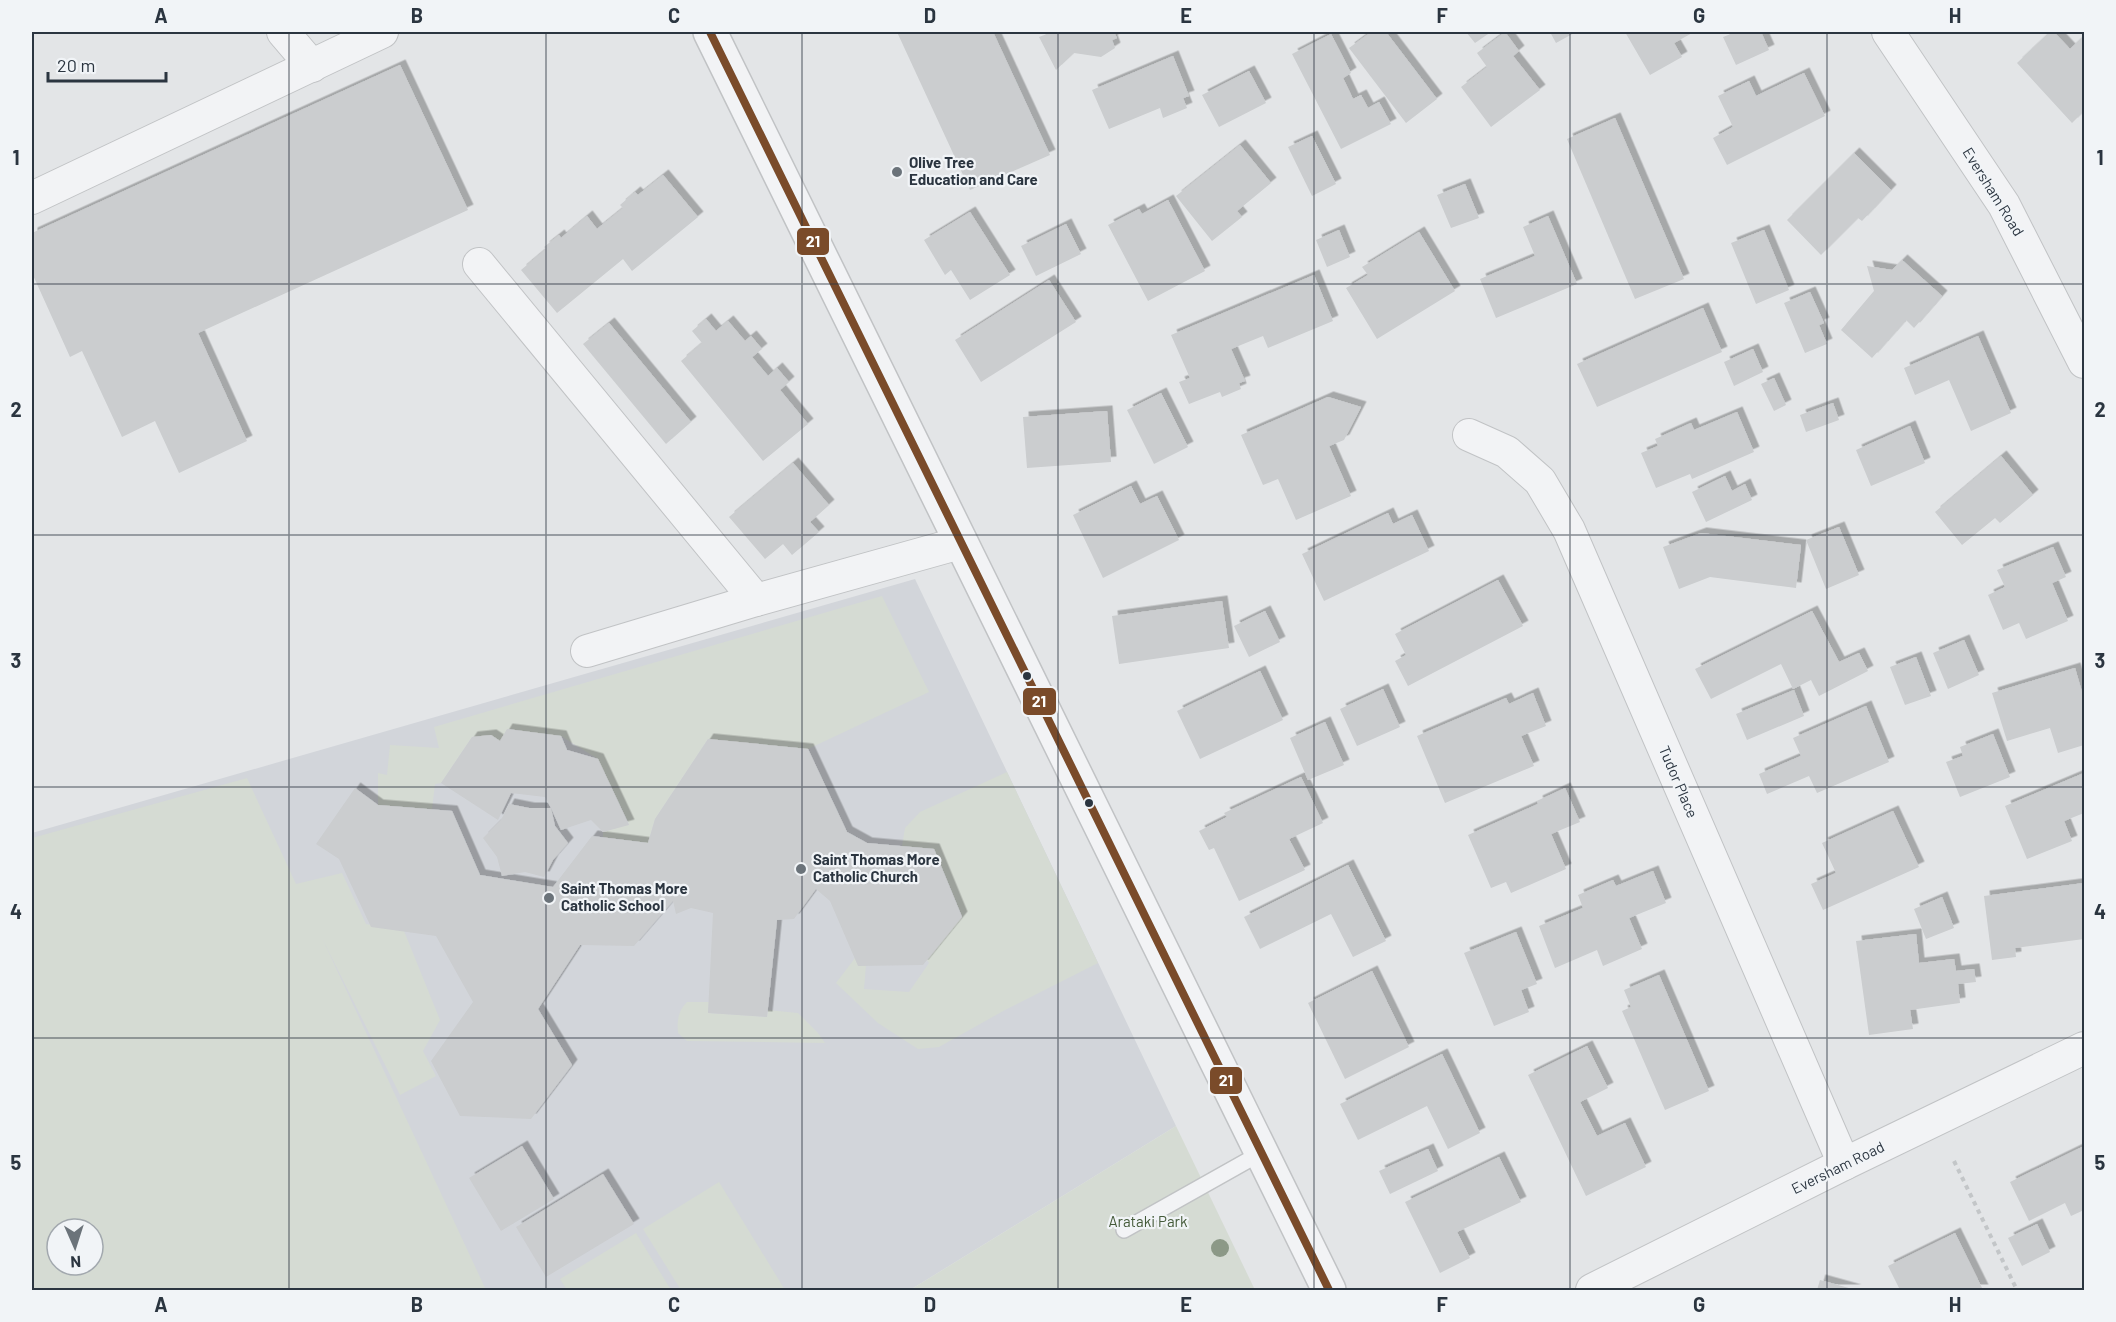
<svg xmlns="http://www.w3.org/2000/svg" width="2116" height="1322" font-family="Barlow,sans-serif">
  <defs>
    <filter id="shadow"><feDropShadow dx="5.5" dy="-5.5" stdDeviation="0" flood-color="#0004"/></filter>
  </defs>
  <rect width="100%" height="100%" fill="#e3e5e7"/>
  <!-- built -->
  <path fill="#d2d5da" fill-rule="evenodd" d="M915 579 1176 1126 910 1290H32V833ZM57 1229H93V1265H57Z"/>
  <!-- green -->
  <g fill="#d5dbd3" fill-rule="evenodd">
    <polygon points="882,596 929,692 808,749 708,739 655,819 648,843 603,837 603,832 629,824 598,759 561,736 508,729 500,741 491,735 472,737 441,783 435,784 432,809 378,805 378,773 387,775 390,745 439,748 434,727"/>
    <polygon points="1007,772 1098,963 1005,1010 939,1047 918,1049 878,1023 836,983 855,958 866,966 864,989 909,992 929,963 927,960 962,916 934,849 902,846 905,828 920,812"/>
    <path d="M247 778 296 884 342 873 366 924 404 931 440 1020 423 1051 436 1076 400 1095 322 938 486 1290H32V838ZM57 1229H93V1265H57Z"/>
    <path d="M687 1002H709L708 1013 767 1017 768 1010 798 1013 818 1033 825 1043 687 1041 678 1033C677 1019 678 1012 687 1002Z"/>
    <polygon points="1176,1126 1255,1290 910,1290"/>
    <polygon points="719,1182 785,1290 681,1290 643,1229"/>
    <polygon points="636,1233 671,1290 567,1290 560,1279"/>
  </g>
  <!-- building -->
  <g fill="#cbcdcf" filter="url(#shadow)">
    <polygon points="897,32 993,32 1050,155 970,190"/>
    <polygon points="1052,32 1114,32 1117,38 1112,40 1115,48 1101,57 1074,53 1056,70 1039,37"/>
    <polygon points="1371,32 1386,32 1437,99 1406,123 1349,48"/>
    <polygon points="1466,32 1491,32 1475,43"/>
    <polygon points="1505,32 1519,51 1513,56 1540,90 1491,127 1461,87 1487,67 1477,53"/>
    <polygon points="1550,32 1576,32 1556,43"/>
    <polygon points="1625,32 1694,32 1674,43 1682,57 1650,75"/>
    <polygon points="1736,32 1761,32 1769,50 1736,65 1723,37"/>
    <polygon points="2050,32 2054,32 2070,49 2084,36 2084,111 2072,123 2017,63"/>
    <polygon points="1331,34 1351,73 1343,78 1353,99 1361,95 1368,108 1379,102 1391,124 1341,149 1292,54"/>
    <polygon points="1173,56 1189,96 1183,98 1187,108 1163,118 1160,108 1109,129 1092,90"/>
    <polygon points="400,65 468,210 198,333 247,441 179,473 155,421 122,437 82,351 70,357 32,273 32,233"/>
    <polygon points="1249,71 1266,103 1219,127 1202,95"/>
    <polygon points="1804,73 1825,116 1727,165 1713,138 1733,127 1718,96 1749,81 1756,96"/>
    <polygon points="1615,118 1684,279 1635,299 1567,139"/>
    <polygon points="1312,136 1336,184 1312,196 1288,147"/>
    <polygon points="1240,145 1271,183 1237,211 1242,217 1212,241 1176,196"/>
    <polygon points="1854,153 1891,190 1862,221 1858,218 1821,255 1787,220"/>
    <polygon points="663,175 698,217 632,271 623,259 557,313 521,270 546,249 544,247 559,235 561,238 587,216 597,229 623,208 620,205 635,192 638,195"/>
    <polygon points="1465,184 1479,218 1451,228 1437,195"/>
    <polygon points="1168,200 1205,271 1148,301 1108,225 1139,209 1142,214"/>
    <polygon points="970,212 1010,275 970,300 951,270 945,275 924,240"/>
    <polygon points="1548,216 1577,284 1496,318 1480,279 1535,256 1523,227"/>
    <polygon points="1066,224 1081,254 1036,276 1021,246"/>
    <polygon points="1339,230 1350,257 1327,267 1316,240"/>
    <polygon points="1764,230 1789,290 1756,304 1731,243"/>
    <polygon points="1419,232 1455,291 1377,339 1346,288 1368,275 1362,267"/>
    <polygon points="1902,260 1942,296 1914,328 1906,320 1872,358 1841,330 1874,291 1867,266 1892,270"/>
    <polygon points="1314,275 1333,321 1268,348 1263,336 1231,349 1245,381 1239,383 1241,389 1222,397 1220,392 1189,404 1179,382 1190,378 1171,335"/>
    <polygon points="1049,280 1076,322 981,382 955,340"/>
    <polygon points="1810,292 1824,323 1819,325 1827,344 1805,353 1784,303"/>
    <polygon points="1703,308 1722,352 1597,407 1577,364"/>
    <polygon points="706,319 716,331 728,321 745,341 751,336 762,349 752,357 768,376 777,368 789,382 780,390 808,424 763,461 681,361 702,343 692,331"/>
    <polygon points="609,323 691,422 666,444 583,344"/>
    <polygon points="1978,336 2011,413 1971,431 1949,380 1915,395 1904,368"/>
    <polygon points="1753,349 1763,372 1734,386 1724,362"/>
    <polygon points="1774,378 1786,405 1774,411 1761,384"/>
    <polygon points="1161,393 1188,447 1154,464 1127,410"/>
    <polygon points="1328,397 1361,407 1344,440 1329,446 1351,496 1296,520 1278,479 1263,485 1241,435"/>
    <polygon points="1833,403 1839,420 1806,432 1800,415"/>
    <polygon points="1107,411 1111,462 1027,468 1023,417"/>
    <polygon points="1737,412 1754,452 1692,479 1690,474 1656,488 1641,453 1658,446 1655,439 1691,423 1694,430"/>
    <polygon points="1910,426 1925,463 1871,486 1856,450"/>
    <polygon points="2001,456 2033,495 2000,523 1995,518 1962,545 1935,512"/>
    <polygon points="793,463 829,505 810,522 819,532 792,555 783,544 765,559 729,517"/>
    <polygon points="1725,476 1732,491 1745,484 1752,500 1706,522 1692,492"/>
    <polygon points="1131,486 1140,504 1157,496 1179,540 1103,578 1073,515"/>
    <polygon points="1388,513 1393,524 1412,515 1429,551 1324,601 1302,554"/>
    <polygon points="1839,527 1859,575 1826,589 1806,540"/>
    <polygon points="1701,533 1801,545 1796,588 1710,577 1679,589 1663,547"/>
    <polygon points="2053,547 2066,577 2052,583 2068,621 2026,639 2019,623 2003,630 1988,595 2005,587 1997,570"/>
    <polygon points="1498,580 1523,626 1408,686 1395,661 1406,655 1395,634"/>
    <polygon points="1222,601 1229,648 1119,664 1112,616"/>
    <polygon points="1265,611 1280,642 1249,657 1234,626"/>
    <polygon points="1812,611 1839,662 1859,653 1868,671 1819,696 1811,680 1793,689 1781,664 1711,699 1695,669"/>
    <polygon points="1964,640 1979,675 1948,689 1933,653"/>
    <polygon points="1916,657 1931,696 1905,705 1890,667"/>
    <polygon points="2075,668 2084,699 2084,745 2058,753 2050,728 2007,741 1992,693"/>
    <polygon points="1260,671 1283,720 1200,759 1177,711"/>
    <polygon points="1383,689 1400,727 1357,746 1340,709"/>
    <polygon points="1794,690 1804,716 1747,740 1736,714"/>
    <polygon points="1533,693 1546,726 1521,736 1534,766 1445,803 1417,736 1506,698 1509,704"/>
    <polygon points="1866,706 1889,762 1817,793 1809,776 1767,794 1759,774 1801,756 1793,738"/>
    <polygon points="1325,722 1344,765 1308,780 1290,738"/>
    <polygon points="507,729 561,736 567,750 598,759 629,825 603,832 591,820 561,830 551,808 555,826 568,843 553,860 544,877 525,872 502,876 497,857 483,838 501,820 509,804 529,808 551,808 545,797 511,793 498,820 441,783 472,737 491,735 500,741"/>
    <polygon points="1993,734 2010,777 1960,797 1946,762 1963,756 1960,747"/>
    <polygon points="708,739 808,749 847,832 867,843 934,849 962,917 923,965 858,966 830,901 816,889 794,919 777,920 767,1017 708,1013 713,913 691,908 676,914 673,901 634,946 580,945 538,1009 572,1065 531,1119 460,1116 431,1061 473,1002 436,936 371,927 339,859 316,844 355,788 378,805 452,811 480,875 553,887 592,836 648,843 655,819"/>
    <polygon points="2084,773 2084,813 2064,821 2072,841 2027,859 2005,806"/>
    <polygon points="1301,777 1323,823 1289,839 1305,870 1239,901 1214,848 1209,850 1199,831 1227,817 1224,813"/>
    <polygon points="1565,788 1580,822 1551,834 1566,869 1511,893 1506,882 1491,888 1468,835 1538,804 1537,801"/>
    <polygon points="1893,811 1919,867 1823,910 1811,884 1836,873 1822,843"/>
    <polygon points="1348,865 1386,941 1353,957 1331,914 1260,949 1244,917"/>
    <polygon points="1653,871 1666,903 1629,918 1642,949 1603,966 1597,950 1555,968 1539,926 1583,908 1578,895 1613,880 1616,886"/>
    <polygon points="2084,883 2084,939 2015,948 2016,957 1992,960 1984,896"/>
    <polygon points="1942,897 1954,928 1926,939 1914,909"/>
    <polygon points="1516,932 1537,984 1521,990 1529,1012 1494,1026 1464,953"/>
    <polygon points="1916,934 1919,963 1954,959 1956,971 1974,969 1976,982 1958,984 1960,1003 1910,1010 1913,1029 1869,1035 1856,941"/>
    <polygon points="1372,971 1409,1047 1345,1079 1308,1003"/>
    <polygon points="1659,975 1709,1091 1665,1110 1622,1011 1631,1007 1624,990"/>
    <polygon points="1587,1046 1608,1088 1580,1102 1597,1136 1625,1123 1646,1167 1586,1196 1528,1075"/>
    <polygon points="1442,1054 1480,1133 1448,1149 1427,1106 1358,1140 1340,1104"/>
    <polygon points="522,1146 554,1199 501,1231 469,1178"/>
    <polygon points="2084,1146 2084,1210 2071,1216 2065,1203 2029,1221 2010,1182"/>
    <polygon points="1428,1149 1438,1171 1390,1194 1379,1171"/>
    <polygon points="1499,1157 1521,1202 1457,1232 1470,1258 1440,1273 1405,1202"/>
    <polygon points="603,1174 634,1224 546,1277 516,1227"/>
    <polygon points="2037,1224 2050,1252 2022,1266 2008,1238"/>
    <polygon points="1955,1233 1983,1290 1900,1290 1888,1266"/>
    <polygon points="1820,1280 1856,1290 1817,1290"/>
  </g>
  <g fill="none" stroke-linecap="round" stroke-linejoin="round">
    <!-- service casing -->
    <g stroke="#c1c3c5" stroke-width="18">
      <polyline id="service" points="1124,1230 1261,1153"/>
    </g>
    <!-- minor casing -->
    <g stroke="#c1c3c5" stroke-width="34">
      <g id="minor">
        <polyline points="283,32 312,66"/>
        <polyline points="1888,32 2004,205 2084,362"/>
        <polyline points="32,198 382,32"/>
        <polyline points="479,264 756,600"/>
        <polyline points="1469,435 1507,452 1540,481 1569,530 1844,1164"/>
        <polyline points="587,651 756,600 960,543"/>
        <polyline points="1592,1290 1844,1164 2084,1048"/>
      </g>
    </g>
    <!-- tertiary casing -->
    <g stroke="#c1c3c5" stroke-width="36">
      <polyline id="tertiary" points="710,32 1329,1290"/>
    </g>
    <!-- path -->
    <polyline stroke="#c3c6c8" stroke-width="4" stroke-dasharray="4.5 4.5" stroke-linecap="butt" points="1954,1161 2017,1290"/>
    <!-- service -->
    <use href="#service" stroke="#f2f3f5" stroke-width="15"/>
    <!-- minor -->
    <use href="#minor" stroke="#f2f3f5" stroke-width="32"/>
    <!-- tertiary -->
    <use href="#tertiary" stroke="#f2f3f5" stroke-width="33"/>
    <!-- bus-1 casing -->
    <g stroke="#f1f4f7" stroke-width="12">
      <polyline id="bus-1" points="710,32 1329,1290"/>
    </g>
    <!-- bus-1 -->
    <use href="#bus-1" stroke="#7a4b2a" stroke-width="8"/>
  </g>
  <!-- trees -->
  <circle fill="#8c9987" cx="1220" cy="1248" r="9"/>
  <!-- grid -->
  <path fill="none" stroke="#2b3540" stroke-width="1.5" stroke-opacity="0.55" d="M289 32V1290M546 32V1290M802 32V1290M1058 32V1290M1314 32V1290M1570 32V1290M1827 32V1290M32 284H2084M32 535H2084M32 787H2084M32 1038H2084"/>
  <!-- markers -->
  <g fill="#6b737a" stroke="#f1f4f7" stroke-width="2">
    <circle cx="897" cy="172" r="6"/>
    <circle cx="801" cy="869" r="6"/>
    <circle cx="549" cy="898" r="6"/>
  </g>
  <g fill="#2b3540" stroke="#f1f4f7" stroke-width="2">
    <circle cx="1027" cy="676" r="5"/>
    <circle cx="1089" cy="803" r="5"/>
  </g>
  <g text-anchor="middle" stroke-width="4.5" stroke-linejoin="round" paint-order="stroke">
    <!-- poi labels -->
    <g font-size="15" font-weight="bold" fill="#2b3540" stroke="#f1f4f7" text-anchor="start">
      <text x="909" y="168">Olive Tree<tspan x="909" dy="17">Education and Care</tspan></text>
      <text x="813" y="865">Saint Thomas More<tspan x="813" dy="17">Catholic Church</tspan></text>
      <text x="561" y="894">Saint Thomas More<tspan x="561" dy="17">Catholic School</tspan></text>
    </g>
    <!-- street labels -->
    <g font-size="15" fill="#2b3540" stroke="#f1f4f7">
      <text transform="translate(1993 192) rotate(58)" y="5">Eversham Road</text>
      <text transform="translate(1678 782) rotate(67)" y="5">Tudor Place</text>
      <text transform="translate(1838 1168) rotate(-26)" y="5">Eversham Road</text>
    </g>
    <!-- park labels -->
    <g font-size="15" fill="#445a39" stroke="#f1f4f7">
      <text x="1148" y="1227">Arataki Park</text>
    </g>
  </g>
  <g stroke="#f1f4f7" stroke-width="2">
    <rect x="796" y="227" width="34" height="29" rx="6" fill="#7a4b2a"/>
    <rect x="1022" y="687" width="35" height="29" rx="6" fill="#7a4b2a"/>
    <rect x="1209" y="1066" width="34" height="29" rx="6" fill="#7a4b2a"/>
  </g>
  <g font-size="16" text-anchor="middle" font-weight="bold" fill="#fff">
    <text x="813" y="247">21</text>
    <text x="1039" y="707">21</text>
    <text x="1226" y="1086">21</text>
  </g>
  <!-- border -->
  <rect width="2116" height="1322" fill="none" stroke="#f1f4f7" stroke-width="66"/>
  <!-- north arrow -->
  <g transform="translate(75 1247) rotate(177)"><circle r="28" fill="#f1f4f7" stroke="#a2a8ae" stroke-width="1.5"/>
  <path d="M0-4.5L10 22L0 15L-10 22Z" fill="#6b737a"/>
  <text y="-9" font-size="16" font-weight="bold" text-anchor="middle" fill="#2b3540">N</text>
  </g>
  <!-- scale -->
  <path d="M48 72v9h118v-9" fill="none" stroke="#2b3540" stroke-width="3"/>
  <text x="57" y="72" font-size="18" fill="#2b3540" stroke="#f1f4f7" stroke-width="4.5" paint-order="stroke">20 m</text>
  <rect x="33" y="33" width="2050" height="1256" fill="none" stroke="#2b3540" stroke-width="2"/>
  <g font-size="20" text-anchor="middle" font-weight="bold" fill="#2b3540">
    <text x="161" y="23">A</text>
    <text x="417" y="23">B</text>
    <text x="674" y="23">C</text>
    <text x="930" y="23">D</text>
    <text x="1186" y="23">E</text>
    <text x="1442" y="23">F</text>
    <text x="1699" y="23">G</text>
    <text x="1955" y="23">H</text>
    <text x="16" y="165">1</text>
    <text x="2100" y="165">1</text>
    <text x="16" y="417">2</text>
    <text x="2100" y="417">2</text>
    <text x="16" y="668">3</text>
    <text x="2100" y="668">3</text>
    <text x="16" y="919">4</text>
    <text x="2100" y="919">4</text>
    <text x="16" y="1170">5</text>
    <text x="2100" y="1170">5</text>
    <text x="161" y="1312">A</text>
    <text x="417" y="1312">B</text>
    <text x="674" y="1312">C</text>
    <text x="930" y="1312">D</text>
    <text x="1186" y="1312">E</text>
    <text x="1442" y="1312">F</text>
    <text x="1699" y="1312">G</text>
    <text x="1955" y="1312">H</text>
  </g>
</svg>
